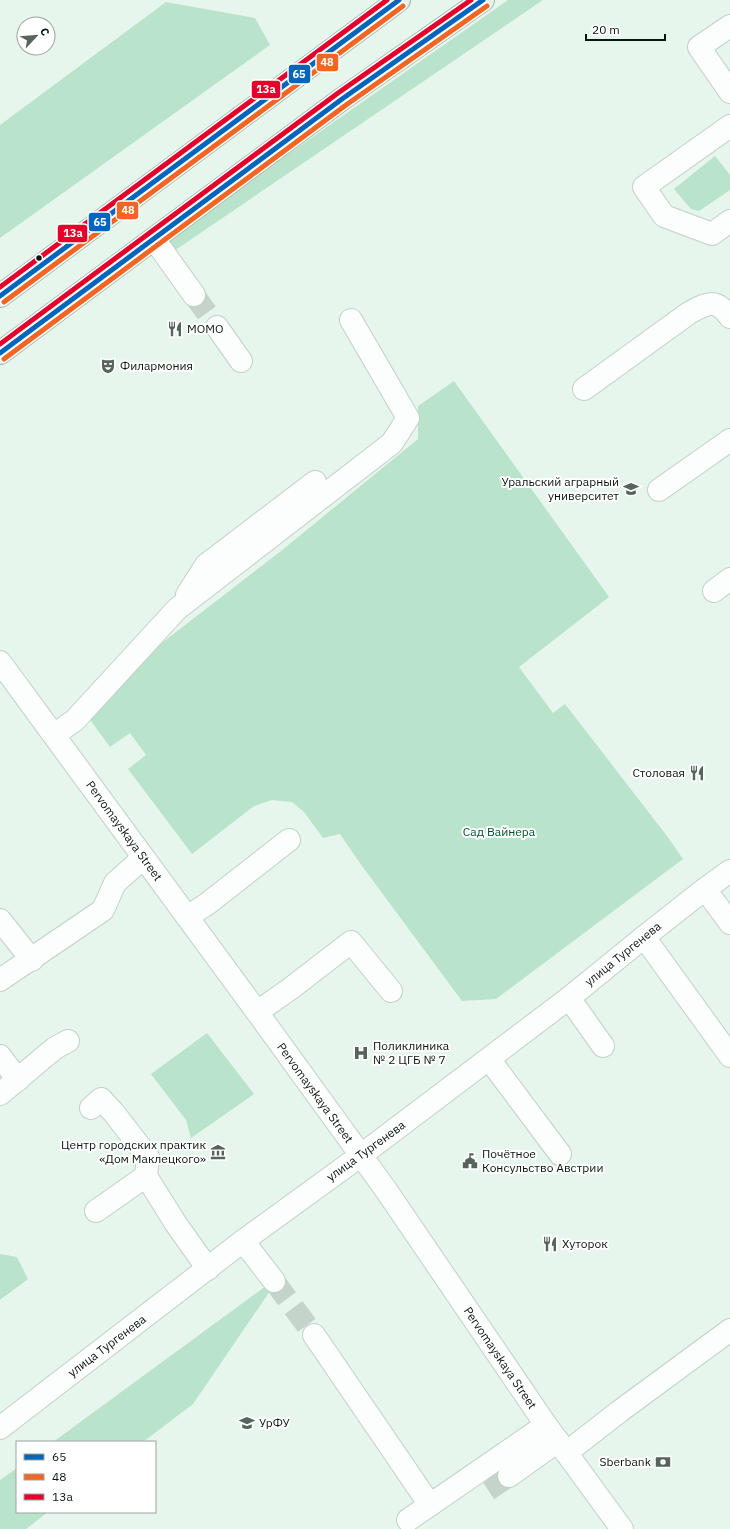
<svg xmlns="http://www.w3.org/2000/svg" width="730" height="1529" font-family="'IBM Plex Sans',sans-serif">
  <rect width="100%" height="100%" fill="#e6f6ec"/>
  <!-- green -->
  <g fill="#b9e3ca">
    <polygon points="508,0 543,0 171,253 164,241"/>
    <polygon points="166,2 255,18 270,45 0,238 0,125"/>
    <polygon points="715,156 730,175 730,190 699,211 691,209 674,189"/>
    <polygon points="454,381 609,597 519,667 553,713 565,704 667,836 683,859 496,999 462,1001 362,866 340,834 323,838 304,812 292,802 272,800 254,806 192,854 128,769 146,755 130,733 110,747 88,717 145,656 281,551 418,439 418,406"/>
    <polygon points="207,1033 254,1094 191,1138 186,1120 151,1074"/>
    <polygon points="0,1254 17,1257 28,1279 0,1300"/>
    <polygon points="266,1286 270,1291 193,1404 143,1442 53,1442"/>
    <polygon points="17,1468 17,1512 48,1512 26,1529 0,1529 0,1480"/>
  </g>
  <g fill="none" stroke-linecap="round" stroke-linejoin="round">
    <!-- minor-tunnel -->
    <g stroke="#c5d4cb" stroke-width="22" stroke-dasharray="22 11" stroke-linecap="butt">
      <polyline points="194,295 217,327"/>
      <polyline points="274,1281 314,1335"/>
      <polyline points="488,1490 509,1476"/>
    </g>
    <!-- minor casing -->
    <g stroke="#c2d0c7" stroke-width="24">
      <g id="minor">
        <polyline points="730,26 699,47 730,92"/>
        <polyline points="730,126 644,187 664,216 712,234 730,221"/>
        <polyline points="154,239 194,295"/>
        <polyline points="217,327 241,361"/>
        <path d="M584 389 689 313C707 303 716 298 730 317"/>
        <polyline points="659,490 730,440"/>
        <polyline points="714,591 730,579"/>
        <polyline points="187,595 206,565 315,482"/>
        <polyline points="0,662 257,1012 386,1190 546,1425 622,1529"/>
        <polyline points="54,735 75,720 177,609 392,443 408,418 351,320"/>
        <polyline points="705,889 730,923"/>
        <polyline points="187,917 207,904 289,840"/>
        <polyline points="0,920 32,960"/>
        <polyline points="644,937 730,1056"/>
        <polyline points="0,980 103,910 115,883 143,858"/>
        <polyline points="569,998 603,1046"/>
        <polyline points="257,1012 290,989 351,942 391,991"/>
        <polyline points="0,1056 18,1080"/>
        <polyline points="489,1059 560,1154"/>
        <polyline points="0,1094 55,1048 68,1041"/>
        <polyline points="91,1108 101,1099 114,1113 148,1157 146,1176 96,1211"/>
        <polyline points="146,1176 176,1224 208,1269"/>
        <polyline points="243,1241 274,1281"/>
        <polyline points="314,1335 430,1505"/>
        <polyline points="0,1428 243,1241 360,1156 569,998 644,937 705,889 730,871"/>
        <polyline points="566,1453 620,1411 730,1330"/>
        <polyline points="509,1476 558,1441"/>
        <polyline points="408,1520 546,1425"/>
      </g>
    </g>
    <!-- major casing -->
    <g stroke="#9db5a8" stroke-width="24">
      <g id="major">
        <polyline points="0,296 399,0"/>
        <polyline points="0,353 342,99 483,0"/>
      </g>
    </g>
    <!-- minor -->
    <use href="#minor" stroke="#fbfefc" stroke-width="22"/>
    <!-- major -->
    <use href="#major" stroke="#e4f0e9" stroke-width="22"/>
    <!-- bus-1 casing -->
    <g stroke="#fff" stroke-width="8">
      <g id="bus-1">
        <polyline points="0,296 399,0"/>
        <polyline points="0,353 342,99 483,0"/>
      </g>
    </g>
    <!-- bus-2 casing -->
    <g stroke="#fff" stroke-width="8">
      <g id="bus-2">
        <polyline points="4,302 403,6"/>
        <polyline points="4,359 346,105 487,6"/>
      </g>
    </g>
    <!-- bus-3 casing -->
    <g stroke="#fff" stroke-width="8">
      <g id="bus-3">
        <polyline points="0,287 387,0"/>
        <polyline points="0,344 338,93 471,0"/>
      </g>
    </g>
    <!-- bus-1 -->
    <use href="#bus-1" stroke="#0065bd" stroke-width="5"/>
    <!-- bus-2 -->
    <use href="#bus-2" stroke="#f26522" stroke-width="5"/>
    <!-- bus-3 -->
    <use href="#bus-3" stroke="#e4002b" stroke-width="5"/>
  </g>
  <!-- icons -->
  <defs>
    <g id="restaurant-bare" transform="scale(1.2)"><path d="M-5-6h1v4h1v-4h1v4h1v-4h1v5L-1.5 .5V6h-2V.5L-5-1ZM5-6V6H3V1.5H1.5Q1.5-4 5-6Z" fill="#56645c" stroke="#fff" stroke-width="2.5" paint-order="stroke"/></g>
    <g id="theatre-bare" transform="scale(1.2)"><path d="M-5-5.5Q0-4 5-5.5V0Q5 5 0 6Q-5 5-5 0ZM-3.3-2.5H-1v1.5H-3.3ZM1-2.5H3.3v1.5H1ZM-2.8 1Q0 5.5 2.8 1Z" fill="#56645c" stroke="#fff" stroke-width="2.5" paint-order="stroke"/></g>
    <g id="university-bare" transform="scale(1.2)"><path d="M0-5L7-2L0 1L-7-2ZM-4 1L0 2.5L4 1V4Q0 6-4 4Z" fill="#56645c" stroke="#fff" stroke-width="2.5" paint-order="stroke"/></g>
    <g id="hospital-bare" transform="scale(1.2)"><path d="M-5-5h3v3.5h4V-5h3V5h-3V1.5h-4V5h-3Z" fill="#56645c" stroke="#fff" stroke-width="2.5" paint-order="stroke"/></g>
    <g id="museum-bare" transform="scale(1.2)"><path d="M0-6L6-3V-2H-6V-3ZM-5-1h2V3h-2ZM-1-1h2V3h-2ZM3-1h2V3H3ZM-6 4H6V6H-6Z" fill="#56645c" stroke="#fff" stroke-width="2.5" paint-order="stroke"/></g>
    <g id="civic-bare" transform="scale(1.2)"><path d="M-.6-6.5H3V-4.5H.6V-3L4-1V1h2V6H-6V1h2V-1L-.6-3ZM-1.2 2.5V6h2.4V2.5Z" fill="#56645c" stroke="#fff" stroke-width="2.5" paint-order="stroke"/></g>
    <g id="bank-bare" transform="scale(1.2)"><path d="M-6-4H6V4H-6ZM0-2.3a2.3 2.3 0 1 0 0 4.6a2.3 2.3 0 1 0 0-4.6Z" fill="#56645c" stroke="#fff" stroke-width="2.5" paint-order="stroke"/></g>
  </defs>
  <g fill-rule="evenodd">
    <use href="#restaurant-bare" x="175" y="329"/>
    <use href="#theatre-bare" x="108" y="366"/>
    <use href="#university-bare" x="631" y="489"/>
    <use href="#restaurant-bare" x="697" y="773"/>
    <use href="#hospital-bare" x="361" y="1053"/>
    <use href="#museum-bare" x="218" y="1152"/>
    <use href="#civic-bare" x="470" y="1161"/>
    <use href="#restaurant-bare" x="550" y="1244"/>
    <use href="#university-bare" x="247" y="1423"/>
    <use href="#bank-bare" x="663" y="1462"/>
  </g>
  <!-- markers -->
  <circle fill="#09160e" stroke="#fff" stroke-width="1.5" cx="39" cy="258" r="3.5"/>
  <g text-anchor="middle" stroke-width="4" stroke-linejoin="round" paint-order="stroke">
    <!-- poi labels -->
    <g font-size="12" fill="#09160e" stroke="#fff" text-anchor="start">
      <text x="187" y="333">MOMO</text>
      <text x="120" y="370">Филармония</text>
      <text x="619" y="486" text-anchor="end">Уральский аграрный<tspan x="619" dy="14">университет</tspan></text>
      <text x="685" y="777" text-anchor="end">Столовая</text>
      <text x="373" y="1050">Поликлиника<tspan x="373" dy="14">№ 2 ЦГБ № 7</tspan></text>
      <text x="206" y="1149" text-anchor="end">Центр городских практик<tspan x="206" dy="14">«Дом Маклецкого»</tspan></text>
      <text x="482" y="1158">Почётное<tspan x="482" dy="14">Консульство Австрии</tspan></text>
      <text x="562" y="1248">Хуторок</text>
      <text x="259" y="1427">УрФУ</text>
      <text x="651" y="1466" text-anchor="end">Sberbank</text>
    </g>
    <!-- street labels -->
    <g font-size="12" fill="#09160e" stroke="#fff">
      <text transform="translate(124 831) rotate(54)" y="4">Pervomayskaya Street</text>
      <text transform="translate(623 954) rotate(-39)" y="4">улица Тургенева</text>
      <text transform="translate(315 1093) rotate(54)" y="4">Pervomayskaya Street</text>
      <text transform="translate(366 1151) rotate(-36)" y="4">улица Тургенева</text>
      <text transform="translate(107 1346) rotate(-37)" y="4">улица Тургенева</text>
      <text transform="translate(500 1358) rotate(56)" y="4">Pervomayskaya Street</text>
    </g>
    <!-- park labels -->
    <g font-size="12" fill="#014e2e" stroke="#fff">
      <text x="499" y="836">Сад Вайнера</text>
    </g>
  </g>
  <g stroke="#fff" stroke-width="1.5">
    <rect x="316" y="53" width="23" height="19" rx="4" fill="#f26522"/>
    <rect x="288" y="64" width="23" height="20" rx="4" fill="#0065bd"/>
    <rect x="251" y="80" width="30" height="19" rx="4" fill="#e4002b"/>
    <rect x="116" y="201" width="23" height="19" rx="4" fill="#f26522"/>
    <rect x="88" y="212" width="23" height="20" rx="4" fill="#0065bd"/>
    <rect x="57" y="224" width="31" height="19" rx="4" fill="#e4002b"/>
  </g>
  <g font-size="11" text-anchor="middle" font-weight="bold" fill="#fff">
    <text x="327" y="66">48</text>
    <text x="299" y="78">65</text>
    <text x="266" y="93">13а</text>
    <text x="128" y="214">48</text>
    <text x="100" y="226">65</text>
    <text x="73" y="237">13а</text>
  </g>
  <!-- legend -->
  <rect x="16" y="1441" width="140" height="72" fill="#ffffff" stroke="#9da29f"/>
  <rect x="24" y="1454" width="20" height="6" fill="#0065bd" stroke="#9da29f"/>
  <text x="52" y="1461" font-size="12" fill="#09160e">65</text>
  <rect x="24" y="1474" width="20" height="6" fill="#f26522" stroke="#9da29f"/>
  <text x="52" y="1481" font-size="12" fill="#09160e">48</text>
  <rect x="24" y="1494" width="20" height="6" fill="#e4002b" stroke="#9da29f"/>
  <text x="52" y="1501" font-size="12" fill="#09160e">13а</text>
  <!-- north arrow -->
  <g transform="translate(36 36) rotate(64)"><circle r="19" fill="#ffffff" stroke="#9da29f"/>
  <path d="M0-3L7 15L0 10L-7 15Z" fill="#56645c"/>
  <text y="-6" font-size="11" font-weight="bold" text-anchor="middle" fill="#09160e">С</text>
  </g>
  <!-- scale -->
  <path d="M586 34v6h79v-6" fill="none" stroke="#09160e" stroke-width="2"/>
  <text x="592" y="34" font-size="12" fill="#09160e" stroke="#ffffff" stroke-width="3" paint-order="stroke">20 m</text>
</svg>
